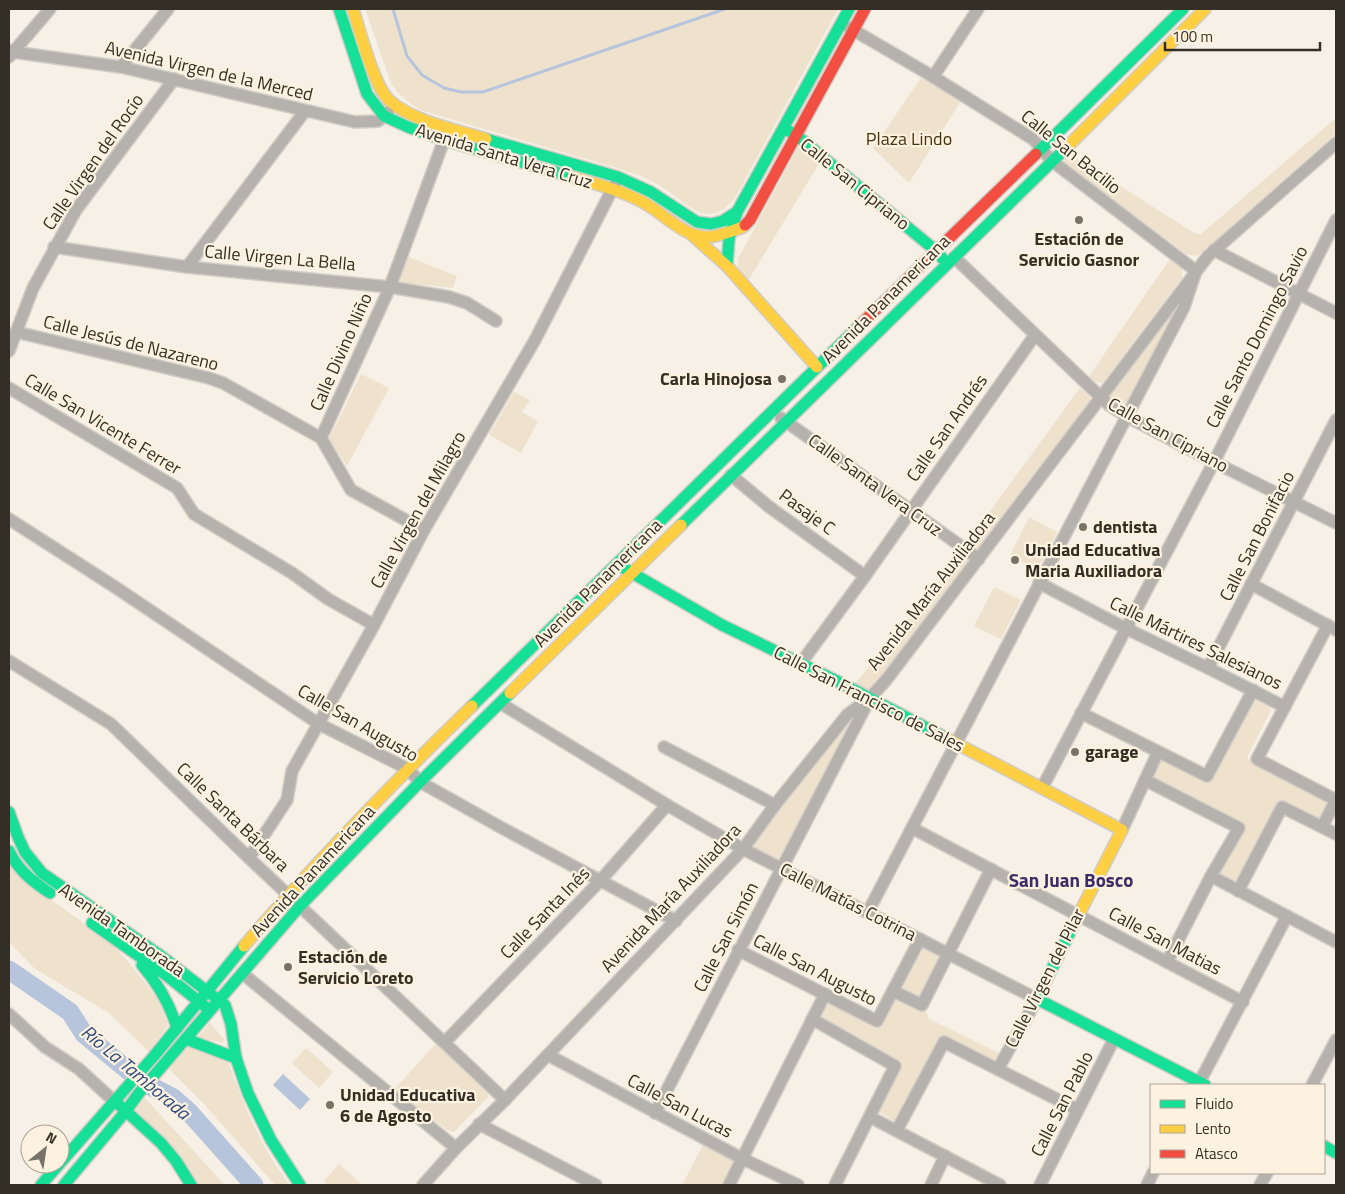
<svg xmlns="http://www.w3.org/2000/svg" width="1345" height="1194" font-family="'Titillium Web',sans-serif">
  <rect width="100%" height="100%" fill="#f6f0e6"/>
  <!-- green -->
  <g fill="#efe2cd">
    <path d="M365 9H838L735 198C708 230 691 207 665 189 655 182 645 178 633 173L420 110C407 102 399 95 391 83Z"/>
    <polygon points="921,78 961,101 909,183 873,148"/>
    <polygon points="1336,118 1336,133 1201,253 1196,256 1186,254 1063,162 1070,154 1196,234 1201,234"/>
    <polygon points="799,145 820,162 748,281 738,269 738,259"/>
    <polygon points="407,256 457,276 453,288 398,282"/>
    <path d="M1170 259C1178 265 1185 268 1182 278L1103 382 1098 383 1087 379Z"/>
    <polygon points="1176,307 1176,311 1130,399 1124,404 1117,403 1109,396"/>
    <polygon points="361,374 389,388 347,466 329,439"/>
    <polygon points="1080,388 1089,396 1090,402 978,552 966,544"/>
    <polygon points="514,392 530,400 522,412 538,421 521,453 489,435"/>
    <polygon points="1029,517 1057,532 1037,570 1010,556"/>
    <polygon points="962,553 970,558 969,563 871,693 855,684"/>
    <polygon points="994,587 1021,600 1001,639 974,626"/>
    <polygon points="1254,699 1269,707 1271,710 1247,758 1326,801 1327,804 1320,818 1316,819 1283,800 1279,800 1237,882 1220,873 1220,872 1242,829 1230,818 1151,777 1157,757 1206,780"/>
    <polygon points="845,727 847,728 847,731 780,860 777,861 756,850 754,848 754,843"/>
    <polygon points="9,862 28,884 107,939 131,965 156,997 161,1006 168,1025 149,1052 109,1013 35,969 9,942"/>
    <polygon points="922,944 943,953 921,999 900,989"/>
    <polygon points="896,997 927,1007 926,1012 929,1019 999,1053 996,1059 991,1061 947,1038 898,1120 894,1121 878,1111 899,1068 820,1018 820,1015 828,1000 876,1026"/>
    <polygon points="210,1023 224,1039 223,1043 198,1037"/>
    <polygon points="437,1042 489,1091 488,1097 454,1132 447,1130 394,1090"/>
    <path d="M188 1045 228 1062C246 1109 259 1145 290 1185H275L204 1104 168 1068Z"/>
    <polygon points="306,1048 333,1072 319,1088 292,1063"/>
    <polygon points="144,1097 225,1185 197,1185 136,1110"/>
    <path d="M704 1143 731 1157C736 1166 727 1177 722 1185H682Z"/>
    <polygon points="339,1164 362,1185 329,1185 324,1181"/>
  </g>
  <!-- water -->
  <polygon fill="#b6c4dc" points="283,1074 310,1099 300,1110 273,1085"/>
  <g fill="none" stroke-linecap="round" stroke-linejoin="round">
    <!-- stream -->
    <polyline stroke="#b6c4dc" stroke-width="3" points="393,9 407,56 422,75 444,88 461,92 483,92 725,9"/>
    <!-- river -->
    <polyline stroke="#b6c4dc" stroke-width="19" points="9,970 70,1012 84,1034 141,1081 173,1098 189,1112 254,1185"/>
    <!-- street casing -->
    <g stroke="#d1ccc5" stroke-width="14">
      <g id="street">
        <polyline points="848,27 927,73 1033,139 1052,161 1196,271 1184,307 868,912"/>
        <polyline points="9,50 13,52 121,67 355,122 378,121 388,112"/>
        <polyline points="9,57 50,9"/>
        <polyline points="121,67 168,9"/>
        <polyline points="933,77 978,9"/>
        <polyline points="54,247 187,267 390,287 449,297 467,303 496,321"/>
        <polyline points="1214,250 1336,313"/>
        <polyline points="954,257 1109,405 1126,416 1214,462 1336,523"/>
        <polyline points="187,267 305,111"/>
        <polyline points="16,332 209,378 223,383 321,438 351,490 424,530"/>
        <polyline points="9,351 33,288 76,210 174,79"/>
        <polyline points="9,388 177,488 194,514 292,573 328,599 374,625"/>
        <polyline points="781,418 979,559"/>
        <polyline points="321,438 390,287 444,140"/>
        <polyline points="731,475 768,506 865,576"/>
        <polyline points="9,519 115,587 319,724 408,769 420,782 502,828 676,921"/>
        <polyline points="1039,583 1125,628 1208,668 1285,707"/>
        <polyline points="1251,584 1336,630"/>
        <polyline points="1328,625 1257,759 1336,800"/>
        <polyline points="9,661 111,724 249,858 505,1100"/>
        <polyline points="801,663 865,576 1035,335"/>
        <polyline points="1208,668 1336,420"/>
        <polyline points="500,703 667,805 743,849 1037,999 998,1069"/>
        <polyline points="1081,713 1207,776 1253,690"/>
        <polyline points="664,747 775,805"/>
        <polyline points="1145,780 1239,828 1211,876 1167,962"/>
        <polyline points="1042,788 1214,462 1336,220"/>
        <polyline points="1322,827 1336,800"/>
        <polyline points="912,828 1243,1002"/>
        <polyline points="1122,830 1158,752"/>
        <polyline points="249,858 287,800 292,771 374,625 424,530 535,340 616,182"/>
        <polyline points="1211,876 1336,942"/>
        <polyline points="1238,891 1282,807 1336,834"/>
        <polyline points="738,950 877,1021 920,939"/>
        <polyline points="242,973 456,1148"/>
        <polyline points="893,991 922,1005 991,869"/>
        <polyline points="9,1014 45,1047 79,1069 115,1102"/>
        <polyline points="812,1019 895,1066 835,1185"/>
        <polyline points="445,1042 600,881 667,805"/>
        <polyline points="548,1055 743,1159 798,1185"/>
        <polyline points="1198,1085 1287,916"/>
        <polyline points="1312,1085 1336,1040"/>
        <polyline points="655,1113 869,700"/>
        <polyline points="870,1117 1000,1185"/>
        <polyline points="479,1124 596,1185"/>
        <polyline points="897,1130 944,1042 1078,1110"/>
        <polyline points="423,1185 456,1148 505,1100 743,849 775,805 847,715 870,698 887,679 1208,256 1336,143"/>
        <polyline points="729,1185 825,994"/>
        <polyline points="931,1185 945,1156"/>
        <polyline points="1040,1185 1114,1039"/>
        <polyline points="1147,1185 1153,1173"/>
        <polyline points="1260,1185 1267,1173"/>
      </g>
    </g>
    <!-- fast casing -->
    <g stroke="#d1ccc5" stroke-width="14">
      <g id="fast">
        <polyline points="339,9 367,94 384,116 408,127 444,140 573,177"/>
        <polyline points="787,130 796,135 935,250 943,259"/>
        <polyline points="486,139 618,177 651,192 697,222 711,224 723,221 737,212"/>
        <polyline points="1036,154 1183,9"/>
        <polyline points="727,266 729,239 737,212 849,9"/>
        <polyline points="681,525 1070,144"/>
        <polyline points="620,566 722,625 845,685 946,738"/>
        <polyline points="472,706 860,325"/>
        <polyline points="9,812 18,837 25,852 42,873 161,956 225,1005 231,1024 236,1058 248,1093 271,1140 300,1185"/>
        <path d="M9 851C18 870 33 882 50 893"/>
        <polyline points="1076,920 1037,999 1205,1085"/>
        <polyline points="92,923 166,975 207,1008"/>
        <path d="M142 965C158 984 170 1004 177 1028"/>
        <polyline points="186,1039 236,1058"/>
        <polyline points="116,1102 161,1143 176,1161 191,1185"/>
        <polyline points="1324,1146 1336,1153"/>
        <polyline points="41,1185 154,1056 244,946"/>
        <polyline points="64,1185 126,1111 139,1093 300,906 420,782 510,693"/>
      </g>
    </g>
    <!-- slow casing -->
    <g stroke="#d1ccc5" stroke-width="14">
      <g id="slow">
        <path d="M353 9C360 31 374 87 390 101 414 122 457 130 486 139"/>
        <polyline points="1070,144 1205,9"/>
        <path d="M573 177C598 185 624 191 646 204 665 215 683 236 706 237 719 237 731 231 743 227L745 225"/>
        <polyline points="692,235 727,266 817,367"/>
        <polyline points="510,693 681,525"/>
        <polyline points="946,738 1122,830 1076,920"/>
        <path d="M244 946C316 862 393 783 472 706"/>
      </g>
    </g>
    <!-- jam casing -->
    <g stroke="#d1ccc5" stroke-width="14">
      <g id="jam">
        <polyline points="745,225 750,220 865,9"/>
        <polyline points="860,325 1036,154"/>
      </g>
    </g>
    <!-- street -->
    <use href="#street" stroke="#b5b2ad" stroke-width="11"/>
    <!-- fast -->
    <use href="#fast" stroke="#16e098" stroke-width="11"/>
    <!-- slow -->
    <use href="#slow" stroke="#ffcf43" stroke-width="11"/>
    <!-- jam -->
    <use href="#jam" stroke="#f24e42" stroke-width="11"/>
  </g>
  <!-- markers -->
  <g fill="#787369" stroke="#fdf1df" stroke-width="2">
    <circle cx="1079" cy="220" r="5"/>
    <circle cx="782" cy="379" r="5"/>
    <circle cx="1083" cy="527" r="5"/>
    <circle cx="1015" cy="560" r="5"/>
    <circle cx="1075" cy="752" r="5"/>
    <circle cx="288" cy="967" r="5"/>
    <circle cx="330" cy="1105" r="5"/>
  </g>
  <g text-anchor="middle" stroke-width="4.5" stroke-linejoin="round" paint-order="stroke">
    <!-- street labels -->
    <g font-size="18" fill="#342f26" stroke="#fdf1df">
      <text transform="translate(209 71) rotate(13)" y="6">Avenida Virgen de la Merced</text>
      <text transform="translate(1071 152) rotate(39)" y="6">Calle San Bacilio</text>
      <text transform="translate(504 156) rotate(17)" y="6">Avenida Santa Vera Cruz</text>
      <text transform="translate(93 162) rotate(-55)" y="6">Calle Virgen del Rocío</text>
      <text transform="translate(855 184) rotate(39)" y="6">Calle San Cipriano</text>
      <text transform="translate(280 258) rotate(5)" y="6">Calle Virgen La Bella</text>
      <text transform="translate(886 299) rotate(-45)" y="6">Avenida Panamericana</text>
      <text transform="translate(1257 337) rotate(-63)" y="6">Calle Santo Domingo Savio</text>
      <text transform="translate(131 343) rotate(14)" y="6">Calle Jesús de Nazareno</text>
      <text transform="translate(341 352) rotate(-66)" y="6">Calle Divino Niño</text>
      <text transform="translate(103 424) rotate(31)" y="6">Calle San Vicente Ferrer</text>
      <text transform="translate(947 428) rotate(-55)" y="6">Calle San Andrés</text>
      <text transform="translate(1168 435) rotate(29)" y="6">Calle San Cipriano</text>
      <text transform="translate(875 485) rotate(36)" y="6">Calle Santa Vera Cruz</text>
      <text transform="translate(418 510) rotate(-61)" y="6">Calle Virgen del Milagro</text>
      <text transform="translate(807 512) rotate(36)" y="6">Pasaje C</text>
      <text transform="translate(1257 536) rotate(-63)" y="6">Calle San Bonifacio</text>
      <text transform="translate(598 583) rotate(-45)" y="6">Avenida Panamericana</text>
      <text transform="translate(931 591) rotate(-52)" y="6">Avenida María Auxiliadora</text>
      <text transform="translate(1196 643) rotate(26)" y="6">Calle Mártires Salesianos</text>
      <text transform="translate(869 699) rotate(27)" y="6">Calle San Francisco de Sales</text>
      <text transform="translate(358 723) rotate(30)" y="6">Calle San Augusto</text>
      <text transform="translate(233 817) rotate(44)" y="6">Calle Santa Bárbara</text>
      <text transform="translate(313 871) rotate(-47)" y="6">Avenida Panamericana</text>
      <text transform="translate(671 898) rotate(-47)" y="6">Avenida María Auxiliadora</text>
      <text transform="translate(848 902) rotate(27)" y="6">Calle Matías Cotrina</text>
      <text transform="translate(545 913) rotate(-46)" y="6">Calle Santa Inés</text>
      <text transform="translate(122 930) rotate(35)" y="6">Avenida Tamborada</text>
      <text transform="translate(726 937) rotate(-63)" y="6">Calle San Simón</text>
      <text transform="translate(1165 941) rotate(28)" y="6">Calle San Matias</text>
      <text transform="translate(815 970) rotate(27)" y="6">Calle San Augusto</text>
      <text transform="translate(1045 978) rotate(-63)" y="6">Calle Virgen del Pilar</text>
      <text transform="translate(1062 1104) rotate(-63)" y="6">Calle San Pablo</text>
      <text transform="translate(680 1106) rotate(28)" y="6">Calle San Lucas</text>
    </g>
    <!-- park labels -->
    <g font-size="18" fill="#453212" stroke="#fdf1df">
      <text x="909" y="145">Plaza Lindo</text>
    </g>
    <!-- poi labels -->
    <g font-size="18" font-weight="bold" fill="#342f26" stroke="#fdf1df" text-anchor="start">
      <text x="1079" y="245" text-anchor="middle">Estación de<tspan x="1079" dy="21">Servicio Gasnor</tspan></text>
      <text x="772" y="385" text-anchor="end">Carla Hinojosa</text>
      <text x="1093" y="533">dentista</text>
      <text x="1025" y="556">Unidad Educativa<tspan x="1025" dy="21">Maria Auxiliadora</tspan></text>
      <text x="1085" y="758">garage</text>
      <text x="298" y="963">Estación de<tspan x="298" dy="21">Servicio Loreto</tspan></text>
      <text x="340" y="1101">Unidad Educativa<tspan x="340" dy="21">6 de Agosto</tspan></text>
    </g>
    <!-- neighbourhood labels -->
    <g font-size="19" font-weight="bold" fill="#3b2c68" stroke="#fdf1df">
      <text x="1071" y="887">San Juan Bosco</text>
    </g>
    <!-- water labels -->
    <g font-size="19" font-style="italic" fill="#2e4a7c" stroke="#fdf1df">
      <text transform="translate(136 1072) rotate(40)" y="7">Río La Tamborada</text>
    </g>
  </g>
  <!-- border -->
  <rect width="1345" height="1194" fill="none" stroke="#342f26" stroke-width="20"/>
  <!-- legend -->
  <rect x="1150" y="1084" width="175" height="90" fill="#fdf1df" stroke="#ada395"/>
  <rect x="1160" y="1100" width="25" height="8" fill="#16e098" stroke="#ada395"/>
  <text x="1195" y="1109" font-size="15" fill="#342f26">Fluido</text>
  <rect x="1160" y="1125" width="25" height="8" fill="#ffcf43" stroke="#ada395"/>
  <text x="1195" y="1134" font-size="15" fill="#342f26">Lento</text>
  <rect x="1160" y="1150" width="25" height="8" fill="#f24e42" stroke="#ada395"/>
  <text x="1195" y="1159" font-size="15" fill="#342f26">Atasco</text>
  <!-- north arrow -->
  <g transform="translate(45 1149) rotate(30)"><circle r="24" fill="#fdf1df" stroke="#ada395"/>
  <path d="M0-4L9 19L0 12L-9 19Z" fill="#787369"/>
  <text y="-8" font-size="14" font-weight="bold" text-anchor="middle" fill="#342f26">N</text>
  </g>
  <!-- scale -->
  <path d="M1165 42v8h155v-8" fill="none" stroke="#342f26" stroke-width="2.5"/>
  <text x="1172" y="42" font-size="15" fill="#342f26" stroke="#fdf1df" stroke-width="4" paint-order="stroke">100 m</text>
</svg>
